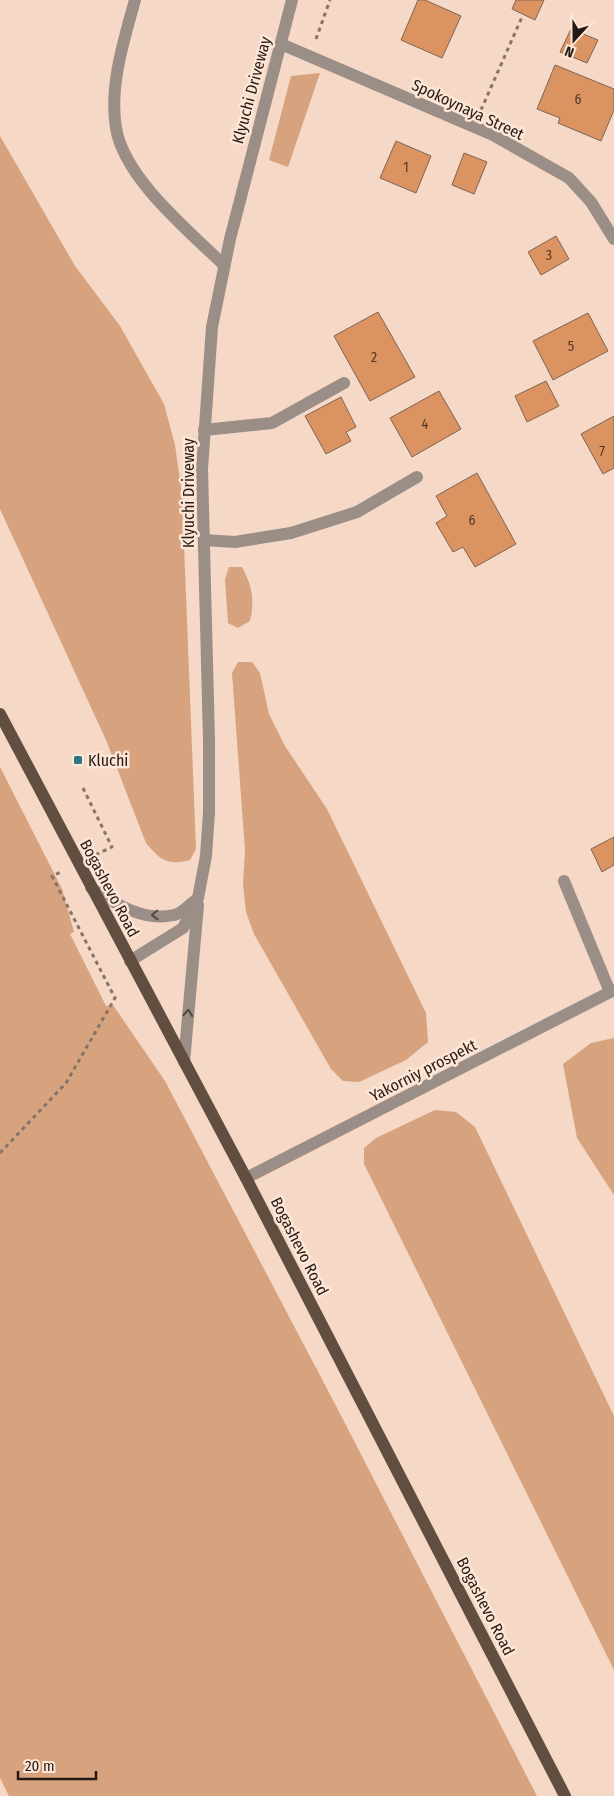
<svg xmlns="http://www.w3.org/2000/svg" width="614" height="1796" font-family="'Fira Sans Condensed',sans-serif">
  <rect width="100%" height="100%" fill="#f5d8c5"/>
  <!-- green -->
  <g fill="#d7a27e">
    <polygon points="320,73 288,167 269,160 291,76"/>
    <path d="M0 136 75 266 120 326 164 404 175 445 182 494 196 849 190 860C168 866 160 860 146 843L106 740 0 509Z"/>
    <path d="M229 567H242C252 585 255 601 250 621L238 628 228 623 225 579Z"/>
    <polygon points="238,662 252,662 260,673 269,714 285,746 327,809 426,1013 428,1042 406,1060 359,1082 343,1081 331,1069 254,934 246,912 243,885 245,850 232,673"/>
    <polygon points="0,767 62,889 74,932 70,934 106,1006 113,1005 165,1081 334,1402 537,1796 9,1796 0,1778"/>
    <polygon points="614,1038 614,1195 577,1138 563,1064 591,1043"/>
    <polygon points="435,1110 456,1112 475,1127 614,1416 614,1670 364,1164 364,1148 376,1138"/>
  </g>
  <!-- building -->
  <g fill="#da9361" stroke="#7e6555">
    <polygon points="418,0 425,0 461,16 442,58 401,40"/>
    <polygon points="516,0 544,0 535,20 512,9"/>
    <polygon points="571,29 598,40 587,63 560,52"/>
    <polygon points="555,65 614,89 614,110 601,141 558,123 560,118 537,109"/>
    <polygon points="396,141 431,156 416,193 380,178"/>
    <polygon points="464,153 487,162 474,194 452,185"/>
    <polygon points="556,236 569,259 541,275 528,252"/>
    <polygon points="378,312 415,377 370,401 334,336"/>
    <polygon points="588,313 608,351 553,380 533,341"/>
    <polygon points="546,381 559,406 527,422 515,396"/>
    <polygon points="439,391 461,429 412,457 390,418"/>
    <polygon points="341,397 356,427 346,432 351,441 326,454 305,416"/>
    <polygon points="614,416 614,468 603,474 581,434"/>
    <polygon points="477,473 516,544 475,567 463,547 453,552 436,523 447,516 436,496"/>
    <polygon points="614,837 614,865 602,872 591,849"/>
  </g>
  <g fill="none" stroke-linecap="round" stroke-linejoin="round">
    <!-- path -->
    <g stroke="#877468" stroke-width="3" stroke-dasharray="4 4" stroke-linecap="butt">
      <polyline points="316,39 330,0"/>
      <polyline points="481,110 522,17"/>
      <polyline points="83,788 112,847 95,855"/>
      <polyline points="0,1153 66,1083 115,998 52,876 61,872"/>
    </g>
    <!-- service -->
    <g stroke="#9a8e87" stroke-width="12">
      <polyline points="204,430 272,423 344,383"/>
      <polyline points="204,540 235,542 291,533 357,512 417,477"/>
      <polyline points="564,881 610,992"/>
    </g>
    <!-- minor -->
    <g stroke="#9a8e87" stroke-width="12">
      <path d="M135 0C124 40 109 86 116 128 124 178 189 231 224 265"/>
      <polyline points="281,44 493,135 569,178 591,202 614,239"/>
      <polyline points="246,1178 614,990"/>
    </g>
    <!-- tertiary -->
    <g stroke="#9a8e87" stroke-width="12">
      <path d="M91 888C116 904 143 922 174 915 181 914 190 904 196 900"/>
      <polyline points="130,961 183,928 198,898 206,856 209,812 209,740 202,469 212,327 230,239 292,0"/>
      <polyline points="184,1062 198,905"/>
    </g>
    <!-- primary -->
    <polyline stroke="#624e40" stroke-width="12" points="0,714 246,1178 565,1796"/>
  </g>
  <!-- one-way arrows -->
  <defs><path id="oneway-chevron" d="M-2-3.5L2.5 0L-2 3.5" fill="none" stroke-width="1.6" stroke-linecap="round" stroke-linejoin="round" transform="scale(1.25)"/></defs>
  <g stroke="#534841">
    <use href="#oneway-chevron" transform="translate(155 915) rotate(179)"/>
    <use href="#oneway-chevron" transform="translate(188 1013) rotate(-85)"/>
  </g>
  <!-- markers -->
  <rect fill="#2f777f" stroke="#fee6d7" stroke-width="2" x="73" y="755" width="10" height="10" rx="2.5"/>
  <g text-anchor="middle" stroke-width="5" stroke-linejoin="round" paint-order="stroke">
    <!-- number labels -->
    <g font-size="14" fill="#523826">
      <text x="578" y="104">6</text>
      <text x="406" y="172">1</text>
      <text x="549" y="260">3</text>
      <text x="571" y="351">5</text>
      <text x="374" y="362">2</text>
      <text x="425" y="429">4</text>
      <text x="602" y="456">7</text>
      <text x="472" y="525">6</text>
    </g>
    <!-- street labels -->
    <g font-size="16" fill="#241a13" stroke="#fee6d7">
      <text transform="translate(251 90) rotate(-75)" y="6">Klyuchi Driveway</text>
      <text transform="translate(468 109) rotate(25)" y="6">Spokoynaya Street</text>
      <text transform="translate(188 493) rotate(-90)" y="6">Klyuchi Driveway</text>
      <text transform="translate(110 888) rotate(62)" y="6">Bogashevo Road</text>
      <text transform="translate(423 1070) rotate(-27)" y="6">Yakorniy prospekt</text>
      <text transform="translate(300 1246) rotate(63)" y="6">Bogashevo Road</text>
      <text transform="translate(486 1606) rotate(63)" y="6">Bogashevo Road</text>
    </g>
    <!-- poi labels -->
    <g font-size="16" fill="#241a13" stroke="#fee6d7" text-anchor="start">
      <text x="88" y="766">Kluchi</text>
    </g>
  </g>
  <!-- north arrow -->
  <g transform="translate(574 40) rotate(201)" stroke="#fee6d7" stroke-width="4" paint-order="stroke">
  <path d="M0-4L9 19L0 12L-9 19Z" fill="#241a13"/>
  <text y="-8" font-size="14" font-weight="bold" text-anchor="middle" fill="#241a13">N</text>
  </g>
  <!-- scale -->
  <path d="M18 1771v8h78v-8" fill="none" stroke="#241a13" stroke-width="2.5"/>
  <text x="25" y="1771" font-size="15" fill="#241a13" stroke="#fee6d7" stroke-width="4" paint-order="stroke">20 m</text>
</svg>
